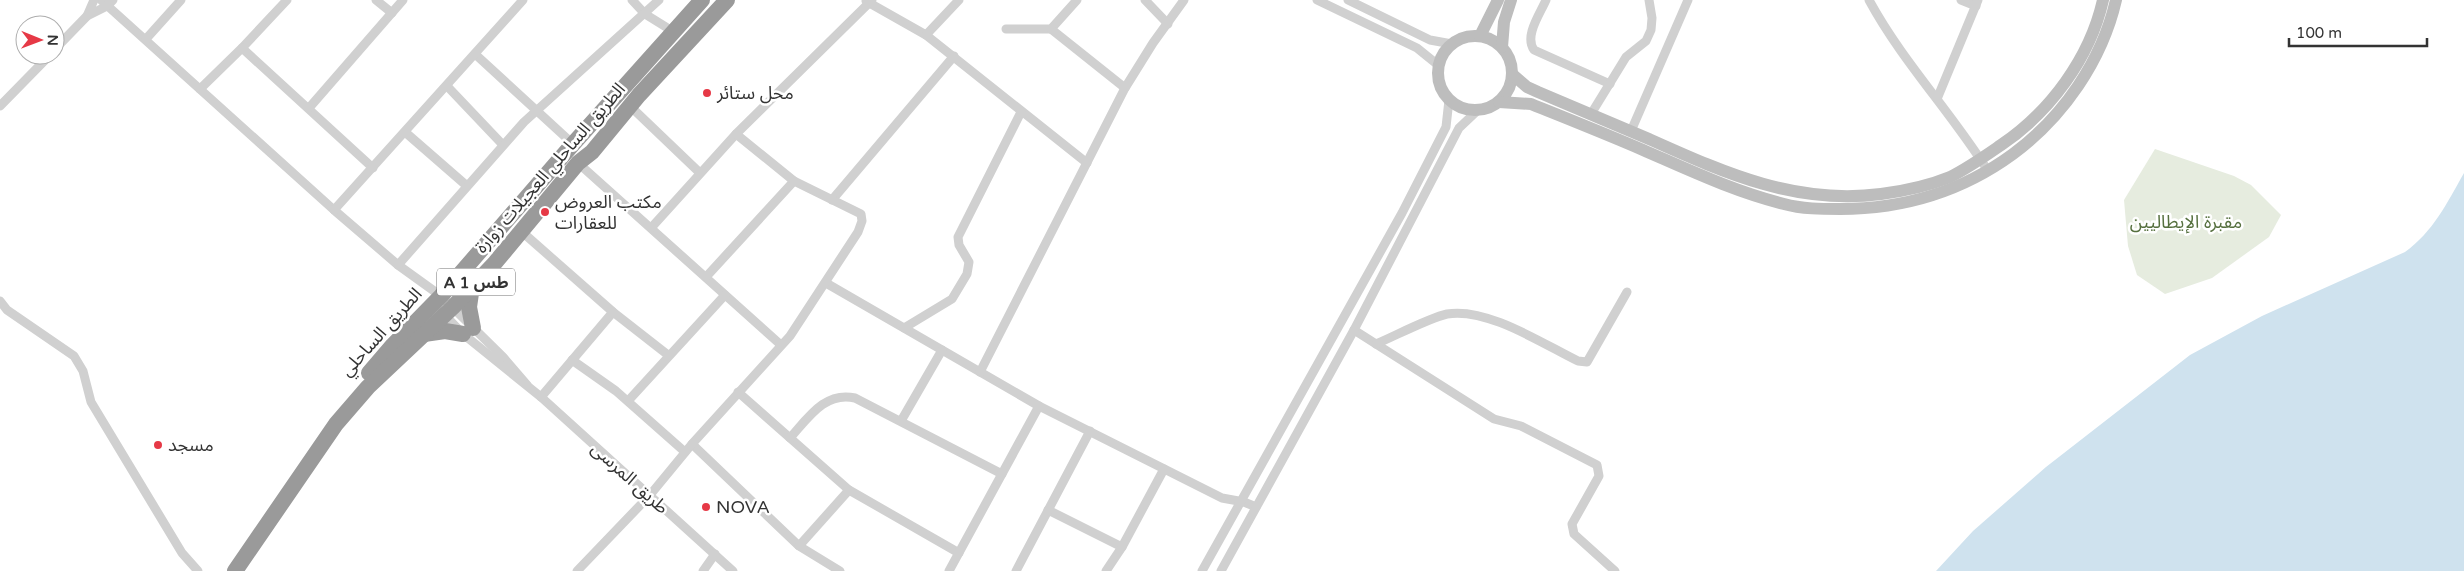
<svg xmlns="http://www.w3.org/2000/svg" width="2464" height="571" font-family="'Varela Round','Noto Sans Arabic',sans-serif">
  <rect width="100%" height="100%" fill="#fff"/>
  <!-- green -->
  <polygon fill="#e6ecdf" points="2155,149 2234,176 2251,185 2281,215 2269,237 2212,278 2165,294 2137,275 2128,246 2124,200"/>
  <!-- water -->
  <path fill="#cfe2ee" d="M2464 173V571H1936L1973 531 2046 467 2190 355 2262 316 2405 252C2433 232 2447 203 2464 173Z"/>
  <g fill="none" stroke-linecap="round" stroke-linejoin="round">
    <!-- street -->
    <g stroke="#d0d0d0" stroke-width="9">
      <polyline points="101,0 334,210 398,265 441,296 503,357 527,385"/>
      <polyline points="376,0 392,13"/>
      <polyline points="632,0 645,14 674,32"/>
      <polyline points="1145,0 1168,24"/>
      <polyline points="1317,0 1417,48 1438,65"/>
      <polyline points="1348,0 1430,40 1452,44"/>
      <path d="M1546 0C1540 14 1524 36 1534 50L1610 84"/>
      <path d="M1869 0C1902 61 1951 112 1988 171"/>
      <polyline points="1961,0 1976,6"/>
      <polyline points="866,1 926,35 1087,163"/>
      <polyline points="87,16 94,0"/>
      <polyline points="1006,29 1051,29 1077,0"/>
      <polyline points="1051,29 1125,88"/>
      <polyline points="926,35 959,0"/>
      <polyline points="146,39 181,0"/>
      <polyline points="242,48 287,0"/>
      <polyline points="55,49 87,16 107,6 113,0"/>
      <polyline points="475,54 573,144"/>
      <polyline points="447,86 503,145"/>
      <polyline points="200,89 242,48 373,168"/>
      <polyline points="1937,99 1978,0"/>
      <polyline points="0,106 50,55"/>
      <polyline points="630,106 700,173"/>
      <polyline points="309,108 403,0"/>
      <polyline points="1591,114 1626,57 1646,41 1651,30 1652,18 1649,0"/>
      <polyline points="1631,131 1688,0"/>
      <polyline points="405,132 467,186"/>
      <polyline points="578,163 781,345"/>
      <polyline points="832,200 954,56"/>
      <polyline points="334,210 523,0"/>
      <polyline points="651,228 736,134 872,0"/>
      <polyline points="521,231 613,312 668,355"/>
      <polyline points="398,265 524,122 659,0"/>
      <polyline points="706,277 794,181"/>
      <polyline points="826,283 1039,406 1222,498 1244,502 1256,507"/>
      <polyline points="0,301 7,310 74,356 83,371 91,402 182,553 198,571"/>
      <polyline points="442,312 463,334 541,397 733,571"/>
      <polyline points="904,328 952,299 967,274 969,262 959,245 958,237 1021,112"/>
      <polyline points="1354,330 1494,419 1521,426 1597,465 1599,476 1572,524 1574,534 1615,571"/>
      <path d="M1376 344C1395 336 1429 318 1447 314 1487 307 1543 344 1578 361L1587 362 1627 292"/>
      <polyline points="572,360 616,391 685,452"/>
      <polyline points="980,372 1125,88 1153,43 1184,0"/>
      <polyline points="738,392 849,490 959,553"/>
      <polyline points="541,397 613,312"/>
      <polyline points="628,401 725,295"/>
      <polyline points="901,421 942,350"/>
      <path d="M790 438C808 418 825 391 855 398L1002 474"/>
      <polyline points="692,444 799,546 840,571"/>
      <polyline points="1048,510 1122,547"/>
      <polyline points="799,546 849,490"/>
      <polyline points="577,571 650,495 692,444 790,336 858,232 862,221 861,214 794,181 736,134"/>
      <polyline points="703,571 715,554"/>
      <polyline points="949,571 1039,406"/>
      <polyline points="1016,571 1090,431"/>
      <polyline points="1106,571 1122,547 1164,469"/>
      <polyline points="1202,571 1402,213 1446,127 1449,100"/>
      <polyline points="1221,571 1354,330 1459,128 1477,111"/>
    </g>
    <!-- secondary -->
    <g stroke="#bdbdbd" stroke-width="12">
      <circle cx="1475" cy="73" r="37"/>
      <polyline points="1480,36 1498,0"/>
      <polyline points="1502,47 1504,22 1511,0"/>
      <path d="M1512 74 1527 87 1538 92C1575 108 1612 123 1649 139 1725 173 1795 205 1881 194 1904 191 1928 186 1950 177 1968 168 1985 156 2001 145 2050 112 2090 58 2103 0"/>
      <path d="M1499 102 1531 104C1568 119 1606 134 1643 150 1689 170 1735 192 1784 204 1802 209 1822 209 1840 209 1905 209 1961 192 2013 154 2063 117 2102 61 2116 0"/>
    </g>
    <!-- highway -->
    <g stroke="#9a9a9a" stroke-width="16">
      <polyline points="472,286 469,307 473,328"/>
      <polyline points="424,334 445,331 463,334"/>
      <polyline points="369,373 393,345 441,296 573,144 702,0"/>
      <polyline points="235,571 336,424 368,387 453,307 494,264 578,163 592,152 639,95 727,0"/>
    </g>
  </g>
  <!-- markers -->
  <g fill="#e63946" stroke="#fff" stroke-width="2">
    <circle cx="707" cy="93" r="5"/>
    <circle cx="545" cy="212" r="5"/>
    <circle cx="158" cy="445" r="5"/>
    <circle cx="706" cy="507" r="5"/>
  </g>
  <g text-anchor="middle" stroke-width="5" stroke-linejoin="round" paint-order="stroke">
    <!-- shield labels -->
    <rect fill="#fff" stroke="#707070" stroke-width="1" x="437" y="268.5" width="78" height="27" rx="4"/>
    <g font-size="16" font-weight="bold" fill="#333">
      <text x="476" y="288">A 1 طس</text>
    </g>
    <!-- poi labels -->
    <g font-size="18" fill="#333" stroke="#fff" text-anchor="start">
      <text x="717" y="99">محل ستائر</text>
      <text x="555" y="208">مكتب العروض<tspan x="555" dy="21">للعقارات</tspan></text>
      <text x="168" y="451">مسجد</text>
      <text x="716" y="513">NOVA</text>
    </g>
    <!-- street labels -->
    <g font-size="18" fill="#333" stroke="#fff">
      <text transform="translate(550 168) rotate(-49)" y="6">الطريق الساحلي العجيلات زوارة</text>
      <text transform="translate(381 332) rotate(-48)" y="6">الطريق الساحلي</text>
      <text transform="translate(630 478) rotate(42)" y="6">طريق المرسى</text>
    </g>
    <!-- park labels -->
    <g font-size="18" fill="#56703f" stroke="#fff">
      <text x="2186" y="228">مقبرة الإيطاليين</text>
    </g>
  </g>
  <!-- north arrow -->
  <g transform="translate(40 40) rotate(91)"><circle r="24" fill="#ffffff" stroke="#adadad"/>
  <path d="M0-4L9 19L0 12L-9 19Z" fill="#e63946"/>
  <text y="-8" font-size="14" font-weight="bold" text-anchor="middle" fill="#333333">N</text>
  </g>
  <!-- scale -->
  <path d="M2289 38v8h138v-8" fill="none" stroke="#333333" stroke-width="2.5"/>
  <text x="2296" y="38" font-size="15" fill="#333333" stroke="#ffffff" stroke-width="4" paint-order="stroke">100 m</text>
</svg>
